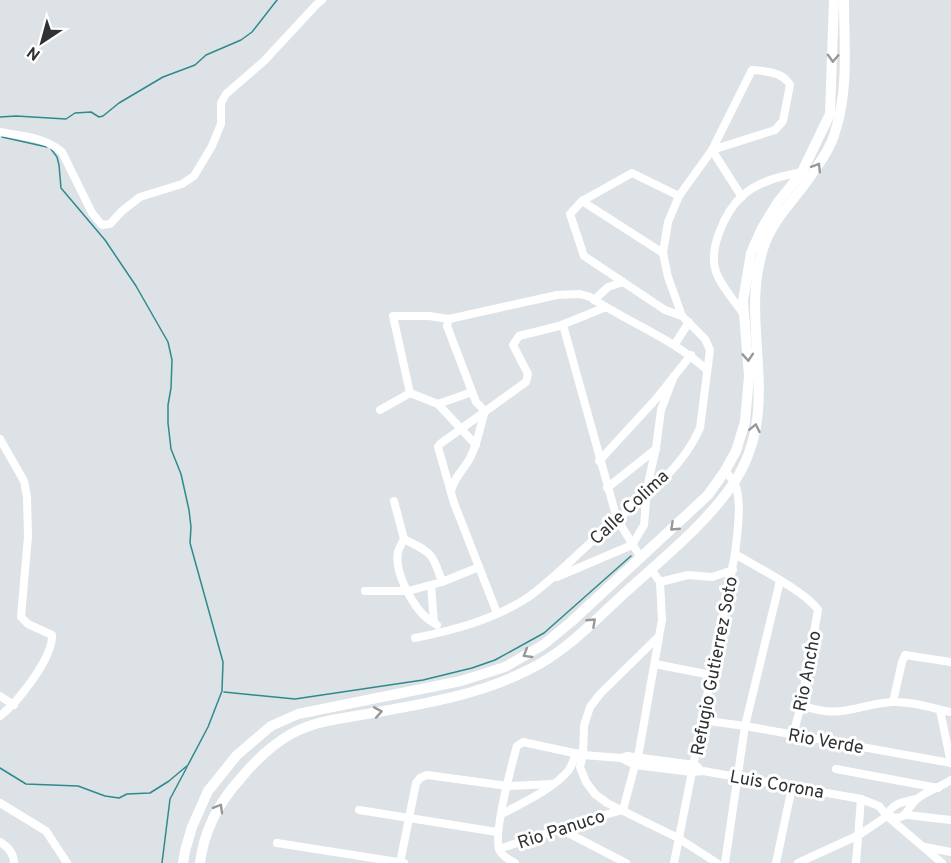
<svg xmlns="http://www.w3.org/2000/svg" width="951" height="863" font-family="Overpass,sans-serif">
  <rect width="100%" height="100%" fill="#dde2e6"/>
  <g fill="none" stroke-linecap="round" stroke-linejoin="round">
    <!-- stream -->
    <g stroke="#2f8a8d" stroke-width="1.5">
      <polyline points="0,117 16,116 66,119 75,113 91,112 99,117 103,116 119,103 163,77 195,65 206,55 241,40 252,32 277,0"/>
      <polyline points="2,137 47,147"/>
      <polyline points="224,692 295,699 423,680 472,668 495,660 544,633 631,556"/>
      <polyline points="0,768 26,784 78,786 105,796 119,798 127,794 150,793 169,781 188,765 208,727 222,691 223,662 190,543 191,527 189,510 181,474 171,449 168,423 168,405 171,388 172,360 168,342 136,286 105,240 61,188 59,165 57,157 51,149"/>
      <polyline points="162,863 170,799 187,767"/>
    </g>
    <!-- minor -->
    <g stroke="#fff" stroke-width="8">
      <path d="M0 132C21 136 45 137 62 152L92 213 102 225 110 224 122 211 140 197 182 184 194 176 212 146 221 124V103L226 94 264 61 317 4 322 0"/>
      <polyline points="712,150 742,197"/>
      <polyline points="679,196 632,173 582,201 570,214 584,256 665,310 682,316"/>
      <polyline points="582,201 663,253"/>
      <polyline points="594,300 608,287 623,282"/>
      <path d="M744 315C735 301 722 288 716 272 708 249 725 212 742 196 759 181 781 176 802 172"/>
      <polyline points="449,319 429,316 393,316 410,393 438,404 476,445"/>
      <polyline points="563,325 617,519 641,558"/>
      <polyline points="675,344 689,322"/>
      <polyline points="438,404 472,392"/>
      <polyline points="380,410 410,393"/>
      <path d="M485 411 476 402 447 326 449 319 557 295 580 294 590 297C629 323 672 338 707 370"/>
      <path d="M0 439 24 481 27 497 28 536 21 617 28 624 52 635C53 658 18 702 0 716"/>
      <polyline points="599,461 656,399 691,355"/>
      <polyline points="607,488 656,449"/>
      <path d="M451 492C453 478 464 470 470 458 478 443 480 426 485 411"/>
      <path d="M394 501 404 539C431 553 432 551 442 582"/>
      <path d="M404 539C402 543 399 548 398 552 394 573 415 613 434 623"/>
      <path d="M735 554C755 566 806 592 818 610L801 705 793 735"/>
      <polyline points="651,569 660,582 662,620 659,636 600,694 590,707 584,726 583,755 580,767 586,782 595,794 607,803 678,838 717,863"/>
      <polyline points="557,577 632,545 644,525 647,488 656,448 661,410 674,376"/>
      <polyline points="660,582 688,575 712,577 733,570"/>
      <polyline points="431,585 434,623 437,625"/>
      <polyline points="365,591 408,591 442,582 479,567"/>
      <polyline points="497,613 454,503 438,447 440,444 526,382 528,374 513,345 519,336 559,326 606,307"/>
      <path d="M415 638C454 630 493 620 527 598 553 580 576 555 600 534 636 502 680 474 700 428L710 350 705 339 682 316 668 277 663 253 668 222 679 196 712 150 752 70C765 71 783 72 790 85L783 121 775 130 712 150"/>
      <polyline points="655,664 711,675"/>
      <polyline points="0,696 14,705"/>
      <polyline points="893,702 902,662 905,655 951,662"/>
      <path d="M801 705C842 720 854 705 892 702 912 701 932 708 951 712"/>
      <polyline points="940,710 951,763"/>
      <polyline points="701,720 745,726 951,763"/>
      <polyline points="638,757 659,637"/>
      <polyline points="621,758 627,756 694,765 698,767"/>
      <polyline points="836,769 938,788"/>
      <polyline points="0,803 46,831 67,863"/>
      <polyline points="359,810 497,832"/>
      <path d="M502 814C522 803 553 789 568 771 572 766 574 759 576 753"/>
      <polyline points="907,815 951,820"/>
      <path d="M887 816C892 803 903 802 916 799"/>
      <polyline points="566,832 626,863"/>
      <path d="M0 842C8 847 14 854 14 863"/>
      <polyline points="277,843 404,863"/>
      <polyline points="925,847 951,852"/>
      <polyline points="499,849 597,817 623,810 635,765"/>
      <polyline points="400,863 416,783 420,778 427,775 508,786 552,784"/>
      <path d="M515 863C510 860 503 857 500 851 492 837 511 768 516 749L517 746 523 742 583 755 621 758 635 765 692 772 703 771 861 799 879 806 887 816 942 863"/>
      <path d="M674 863 735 554C737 536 743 498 734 482 732 478 728 475 725 471"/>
      <polyline points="725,863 745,726 780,581"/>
      <polyline points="776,863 792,787"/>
      <path d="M798 863 859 835 887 816C909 822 904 810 917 799 926 791 941 787 951 780"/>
      <polyline points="856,863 861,799"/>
    </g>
    <!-- major -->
    <g stroke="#fff" stroke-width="10">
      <polyline points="183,863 185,851 192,827 208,791 237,755 271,726 298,714 461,681 505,667 543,645 571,622 708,495 725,471 736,451 745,422 749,376 743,301 751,253 762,228 778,202 802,172 830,114 834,0"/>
      <path d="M200 863C204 830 219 802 241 778 255 761 272 745 291 734 318 719 348 718 378 712 429 703 481 694 528 670 566 652 596 619 627 591 663 558 705 525 733 484 785 407 738 328 763 249 772 219 795 200 812 174 821 161 831 147 835 132 849 90 844 43 844 0"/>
    </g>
  </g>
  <!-- one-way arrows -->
  <defs><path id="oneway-chevron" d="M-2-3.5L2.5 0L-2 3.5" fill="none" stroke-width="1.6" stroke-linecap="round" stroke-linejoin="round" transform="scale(1.5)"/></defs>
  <g stroke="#979899">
    <use href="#oneway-chevron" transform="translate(833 58) rotate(92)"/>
    <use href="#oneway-chevron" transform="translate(817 167) rotate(-58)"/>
    <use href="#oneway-chevron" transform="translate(748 357) rotate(86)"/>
    <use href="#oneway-chevron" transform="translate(755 428) rotate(-78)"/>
    <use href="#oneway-chevron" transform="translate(674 527) rotate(137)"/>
    <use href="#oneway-chevron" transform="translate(592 622) rotate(-43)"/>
    <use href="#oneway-chevron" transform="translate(527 654) rotate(149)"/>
    <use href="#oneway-chevron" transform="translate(378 712) rotate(-10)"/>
    <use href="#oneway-chevron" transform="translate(219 808) rotate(-60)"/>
  </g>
  <g text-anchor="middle" stroke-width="6" stroke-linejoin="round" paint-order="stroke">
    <!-- street labels -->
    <g font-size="18" fill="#2f3133" stroke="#fff">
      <text transform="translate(629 507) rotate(-43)" y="6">Calle Colima</text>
      <text transform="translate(714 666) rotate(-79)" y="6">Refugio Gutierrez Soto</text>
      <text transform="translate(807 671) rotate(-79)" y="6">Rio Ancho</text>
      <text transform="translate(826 741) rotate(10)" y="6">Rio Verde</text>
      <text transform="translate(777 784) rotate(10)" y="6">Luis Corona</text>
      <text transform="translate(561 829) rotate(-18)" y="6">Rio Panuco</text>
    </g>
  </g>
  <!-- north arrow -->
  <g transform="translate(42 42) rotate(216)" stroke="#ffffff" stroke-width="4.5" paint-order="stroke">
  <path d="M0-4.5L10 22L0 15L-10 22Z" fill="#2f3133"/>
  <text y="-9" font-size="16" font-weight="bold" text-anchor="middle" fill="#2f3133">N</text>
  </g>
</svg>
